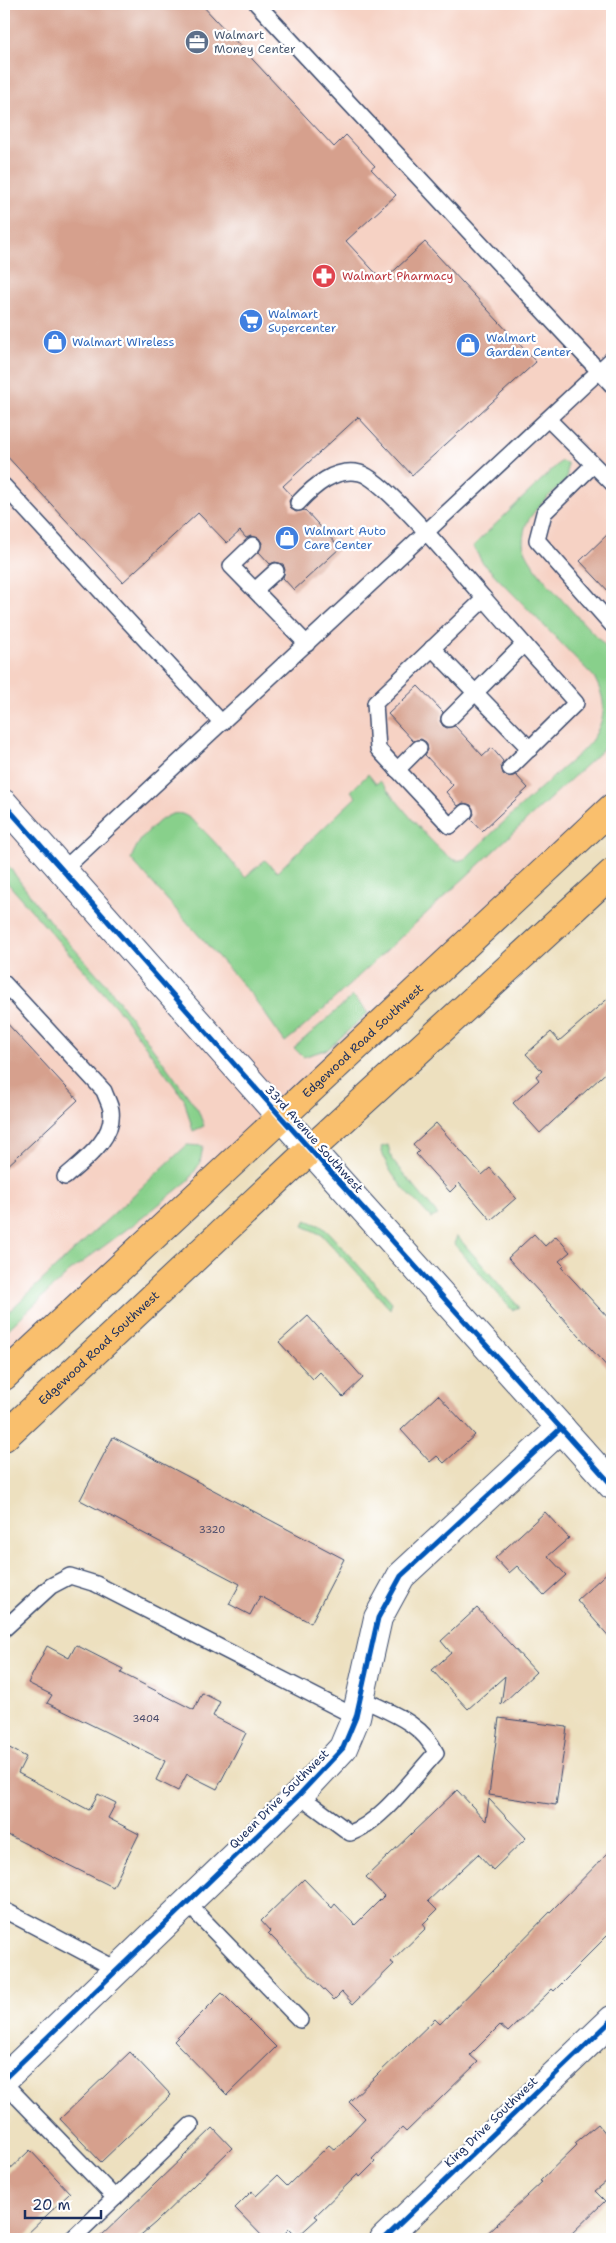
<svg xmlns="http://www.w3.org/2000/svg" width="616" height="2243" font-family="'Shantell Sans',sans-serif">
  <rect width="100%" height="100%" fill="#fff"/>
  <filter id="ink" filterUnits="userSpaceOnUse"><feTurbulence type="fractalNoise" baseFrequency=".02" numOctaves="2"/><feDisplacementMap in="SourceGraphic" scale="10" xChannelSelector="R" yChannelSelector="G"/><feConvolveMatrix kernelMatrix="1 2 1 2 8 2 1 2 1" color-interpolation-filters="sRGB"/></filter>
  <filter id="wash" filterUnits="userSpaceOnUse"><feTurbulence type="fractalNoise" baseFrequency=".0096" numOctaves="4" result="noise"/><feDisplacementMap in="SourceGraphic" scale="20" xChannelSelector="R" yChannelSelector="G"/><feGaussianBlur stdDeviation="1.12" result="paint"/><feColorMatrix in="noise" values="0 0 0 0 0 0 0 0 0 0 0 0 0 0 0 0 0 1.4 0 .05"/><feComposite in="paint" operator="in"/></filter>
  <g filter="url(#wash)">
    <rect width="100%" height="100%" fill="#ede0bf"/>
    <!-- built -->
    <polygon fill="#f6d2c4" points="4,4 612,4 612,808 4,1376"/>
    <!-- green -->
    <g fill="#88d08b" stroke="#528074">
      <path d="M561 461 567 463V479C555 491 530 511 525 528 524 533 522 542 524 547 530 571 593 632 612 653V741L305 1026 285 1042 251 994 131 859C136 845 143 835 155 825 161 819 173 811 182 814 198 819 232 863 245 877L265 860 277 872 356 797 351 791 368 774 376 784 380 781C394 797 438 854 455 860 459 861 462 860 466 858 495 830 525 802 555 775 570 761 592 746 599 727 607 708 603 694 594 677L482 562 473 546Z"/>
      <polygon points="4,860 51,923 107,985 198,1110 204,1126 193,1131 184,1099 122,1014 4,879"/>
      <polygon points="353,996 368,1013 328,1049 303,1057 294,1048 296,1046"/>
      <polygon points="187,1145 203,1146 200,1163 189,1180 142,1218 69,1272 4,1333 4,1316"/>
      <path d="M388 1145 392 1160 438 1215 431 1218C413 1197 386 1176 381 1147Z"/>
      <polygon points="306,1220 321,1226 328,1232 392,1302 390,1309 322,1235 303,1226"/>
      <polygon points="457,1236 519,1307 512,1310 454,1244"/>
    </g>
    <g id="blocks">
      <!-- building -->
      <g fill="#d6a08d">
        <polygon points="4,4 201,4 334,147 346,135 375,166 371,169 396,195 346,241 383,281 425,242 536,362 412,475 358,417 283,486 292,496 289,501 291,509 296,512 305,510 340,548 294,590 283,578 285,570 283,564 275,562 270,564 259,552 262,543 259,538 251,536 246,538 240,531 227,543 198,513 123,582 4,453"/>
        <polygon points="612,530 612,595 580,561"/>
        <polygon points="418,686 443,712 440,721 443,726 447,728 455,726 483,756 492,748 503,761 501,766 503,774 508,777 516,775 528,788 482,831 471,819 474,814 471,805 463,803 458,806 446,792 453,785 425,755 428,750 426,742 421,739 413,741 388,714"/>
        <polygon points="612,995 612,1067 540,1133 513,1103 539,1080 536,1076 542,1071 526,1054 551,1032 559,1041"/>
        <polygon points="4,1020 78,1100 4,1169"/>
        <polygon points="436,1123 482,1175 490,1168 516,1198 491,1220 459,1183 450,1192 416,1154 419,1151 413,1144"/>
        <polygon points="534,1234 545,1246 556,1236 570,1252 559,1261 564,1266 562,1268 612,1322 612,1372 508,1258"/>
        <polygon points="308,1316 363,1378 343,1397 320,1372 313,1379 279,1342"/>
        <polygon points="438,1395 475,1435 444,1463 437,1456 430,1462 401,1430"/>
        <polygon points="113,1437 344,1559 311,1623 260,1596 250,1615 229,1604 240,1584 80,1500"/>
        <polygon points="545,1512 569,1538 548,1556 566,1575 544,1595 517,1566 509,1573 495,1558"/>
        <polygon points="612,1568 612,1640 577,1600"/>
        <polygon points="477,1608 536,1672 501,1705 505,1676 468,1709 432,1670 451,1653 441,1641"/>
        <polygon points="76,1645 123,1669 121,1673 194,1710 202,1693 220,1702 213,1716 246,1733 217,1789 187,1774 178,1791 156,1780 165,1761 47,1703 52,1695 28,1683 47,1646 69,1658"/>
        <polygon points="499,1718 567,1727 556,1805 489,1795"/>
        <polygon points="4,1745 26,1757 18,1773 89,1810 98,1794 116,1803 108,1818 139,1834 113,1887 4,1833"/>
        <polygon points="457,1790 486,1821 489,1799 526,1838 493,1870 478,1854 428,1901 437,1910 423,1924 426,1928 391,1962 394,1964 353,2004 342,1992 334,2000 268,1933 270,1931 261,1921 304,1879 332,1908 335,1904 355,1925 384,1896 366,1877"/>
        <polygon points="612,1849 612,1931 578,1965 579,1966 554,1991 552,1989 508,2032 500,2025 470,2055 478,2062 406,2132 402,2128 372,2159 375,2162 360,2177 358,2174 315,2216 318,2218 297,2237 289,2229 279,2239 265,2239 235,2208 252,2191 256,2196 277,2176 287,2186 329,2145 335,2150 365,2118 349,2102 435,2019 440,2024"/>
        <polygon points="222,1993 276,2047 227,2095 174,2041"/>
        <polygon points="130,2052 171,2095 101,2162 60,2119"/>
        <polygon points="598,2124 612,2141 612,2177 595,2191 605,2201 566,2239 481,2239 542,2182 540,2181 577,2145 575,2143"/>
        <polygon points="213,2128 232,2148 155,2223 136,2239 98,2239"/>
        <polygon points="30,2150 70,2193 22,2239 4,2239 4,2175"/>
      </g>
    </g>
  </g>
  <g filter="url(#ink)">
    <use href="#blocks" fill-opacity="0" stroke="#3a4a6d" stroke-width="1"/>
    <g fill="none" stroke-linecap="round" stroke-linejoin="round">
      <!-- service casing -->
      <g stroke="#3a4a6d" stroke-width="18">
        <g id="service">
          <polyline points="257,4 612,385"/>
          <polyline points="548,419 612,483"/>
          <polyline points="593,465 544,513 537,540 612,625"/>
          <polyline points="4,486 222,723"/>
          <path d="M298 503C314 486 335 467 360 473 385 479 462 574 483 597 514 633 545 668 576 703L510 768"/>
          <polyline points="253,545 231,566 307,644"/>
          <polyline points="255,590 276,571"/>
          <polyline points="432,648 530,749"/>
          <polyline points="449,719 524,644"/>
          <polyline points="397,770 419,748"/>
          <polyline points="465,812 450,826 378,749 375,703 484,599"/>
          <polyline points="63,870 612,359"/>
          <path d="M4 983 104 1091C106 1097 110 1104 111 1110 115 1139 84 1160 65 1177"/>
          <polyline points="4,1629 51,1586 70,1576 96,1584 356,1717"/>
          <path d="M299 1795 350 1833C381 1823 413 1777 436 1753 422 1722 388 1712 360 1698"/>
          <polyline points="187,1903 300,2020"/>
          <polyline points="4,1910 118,1970"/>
          <polyline points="4,2083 115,2198"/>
          <polyline points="72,2239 191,2125"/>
        </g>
      </g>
      <!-- minor casing -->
      <g stroke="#3a4a6d" stroke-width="30">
        <g id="minor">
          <polyline points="4,2079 299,1795 343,1748 356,1717 378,1618 401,1576 561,1428"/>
          <polyline points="384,2239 612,2020"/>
        </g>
      </g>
      <!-- tertiary casing -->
      <g stroke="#3a4a6d" stroke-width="30">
        <polyline id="tertiary" points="4,804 282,1118 612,1485"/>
      </g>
      <!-- primary casing -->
      <g stroke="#3a4a6d" stroke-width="30">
        <g id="primary">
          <path id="s1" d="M4 1376 612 808"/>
          <path id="s2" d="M4 1437 310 1150 612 873"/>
        </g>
      </g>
      <!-- service -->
      <use href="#service" stroke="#fff" stroke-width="15"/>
      <!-- minor -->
      <use href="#minor" stroke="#fff" stroke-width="28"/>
      <!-- tertiary -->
      <use href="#tertiary" stroke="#fff" stroke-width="28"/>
      <!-- primary -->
      <use href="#primary" stroke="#f9bf6d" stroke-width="28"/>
      <!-- cycleway casing -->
      <g stroke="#fff" stroke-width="8">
        <g id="cycleway">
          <polyline points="4,804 282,1118 612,1485"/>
          <polyline points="4,2079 299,1795 343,1748 356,1717 378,1618 401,1576 561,1428"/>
          <polyline points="384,2239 612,2020"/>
        </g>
      </g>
      <!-- cycleway -->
      <use href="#cycleway" stroke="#0057b8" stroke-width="5"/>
    </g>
  </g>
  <!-- icons -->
  <defs>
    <g id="office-disc" transform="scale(1.25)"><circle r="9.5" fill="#5c6f8a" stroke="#fff"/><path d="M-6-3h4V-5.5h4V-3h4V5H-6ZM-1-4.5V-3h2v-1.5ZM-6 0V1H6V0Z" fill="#fff"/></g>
    <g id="pharmacy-disc" transform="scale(1.25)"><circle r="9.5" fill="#e0444e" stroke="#fff"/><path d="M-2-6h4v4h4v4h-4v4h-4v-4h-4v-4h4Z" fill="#fff"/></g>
    <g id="supermarket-disc" transform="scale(1.25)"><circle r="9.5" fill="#3f7fe0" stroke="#fff"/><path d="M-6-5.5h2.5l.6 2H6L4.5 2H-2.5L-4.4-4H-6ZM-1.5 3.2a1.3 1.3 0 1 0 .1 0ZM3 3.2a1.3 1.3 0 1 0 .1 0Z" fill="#fff"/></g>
    <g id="shop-disc" transform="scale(1.25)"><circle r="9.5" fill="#3f7fe0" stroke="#fff"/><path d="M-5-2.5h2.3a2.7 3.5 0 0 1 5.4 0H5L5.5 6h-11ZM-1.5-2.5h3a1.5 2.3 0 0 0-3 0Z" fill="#fff"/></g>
  </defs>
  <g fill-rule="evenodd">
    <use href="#office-disc" x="197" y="42"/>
    <use href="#pharmacy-disc" x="324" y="276"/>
    <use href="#supermarket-disc" x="251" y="321"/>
    <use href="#shop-disc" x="55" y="342"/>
    <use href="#shop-disc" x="468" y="345"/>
    <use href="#shop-disc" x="287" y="538"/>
  </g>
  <g text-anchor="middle" stroke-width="4.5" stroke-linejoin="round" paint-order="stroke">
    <!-- number labels -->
    <g font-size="10" fill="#4a4b6a">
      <text x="212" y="1533">3320</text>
      <text x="146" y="1722">3404</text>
    </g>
    <!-- service labels -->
    <g font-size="12" fill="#4e5e75" stroke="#fff" text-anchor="start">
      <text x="214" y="39">Walmart<tspan x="214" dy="14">Money Center</tspan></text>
    </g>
    <!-- health labels -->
    <g font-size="12" fill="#be3a42" stroke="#fff" text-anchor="start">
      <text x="342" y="280">Walmart Pharmacy</text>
    </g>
    <!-- shop labels -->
    <g font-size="12" fill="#366cbe" stroke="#fff" text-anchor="start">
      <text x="268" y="318">Walmart<tspan x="268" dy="14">Supercenter</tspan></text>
      <text x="486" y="342">Walmart<tspan x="486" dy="14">Garden Center</tspan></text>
      <text x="72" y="346">Walmart Wireless</text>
      <text x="304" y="535">Walmart Auto<tspan x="304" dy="14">Care Center</tspan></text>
    </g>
    <!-- street labels -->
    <g font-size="12" fill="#1b2f5e" stroke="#fff">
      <text dy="4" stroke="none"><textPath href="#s1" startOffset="491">Edgewood Road Southwest</textPath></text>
      <text transform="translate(314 1139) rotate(48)" y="4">33rd Avenue Southwest</text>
      <text dy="4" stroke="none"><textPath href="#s2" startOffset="130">Edgewood Road Southwest</textPath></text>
      <text transform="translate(279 1799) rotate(-45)" y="4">Queen Drive Southwest</text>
      <text transform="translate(491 2122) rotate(-44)" y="4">King Drive Southwest</text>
    </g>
  </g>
  <!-- margin -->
  <rect width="616" height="2243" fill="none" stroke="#fff" stroke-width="20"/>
  <!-- scale -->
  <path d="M25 2210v8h76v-8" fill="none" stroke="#1b2f5e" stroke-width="2.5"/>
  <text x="32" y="2210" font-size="15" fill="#1b2f5e" stroke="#ffffff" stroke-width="4" paint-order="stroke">20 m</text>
</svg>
